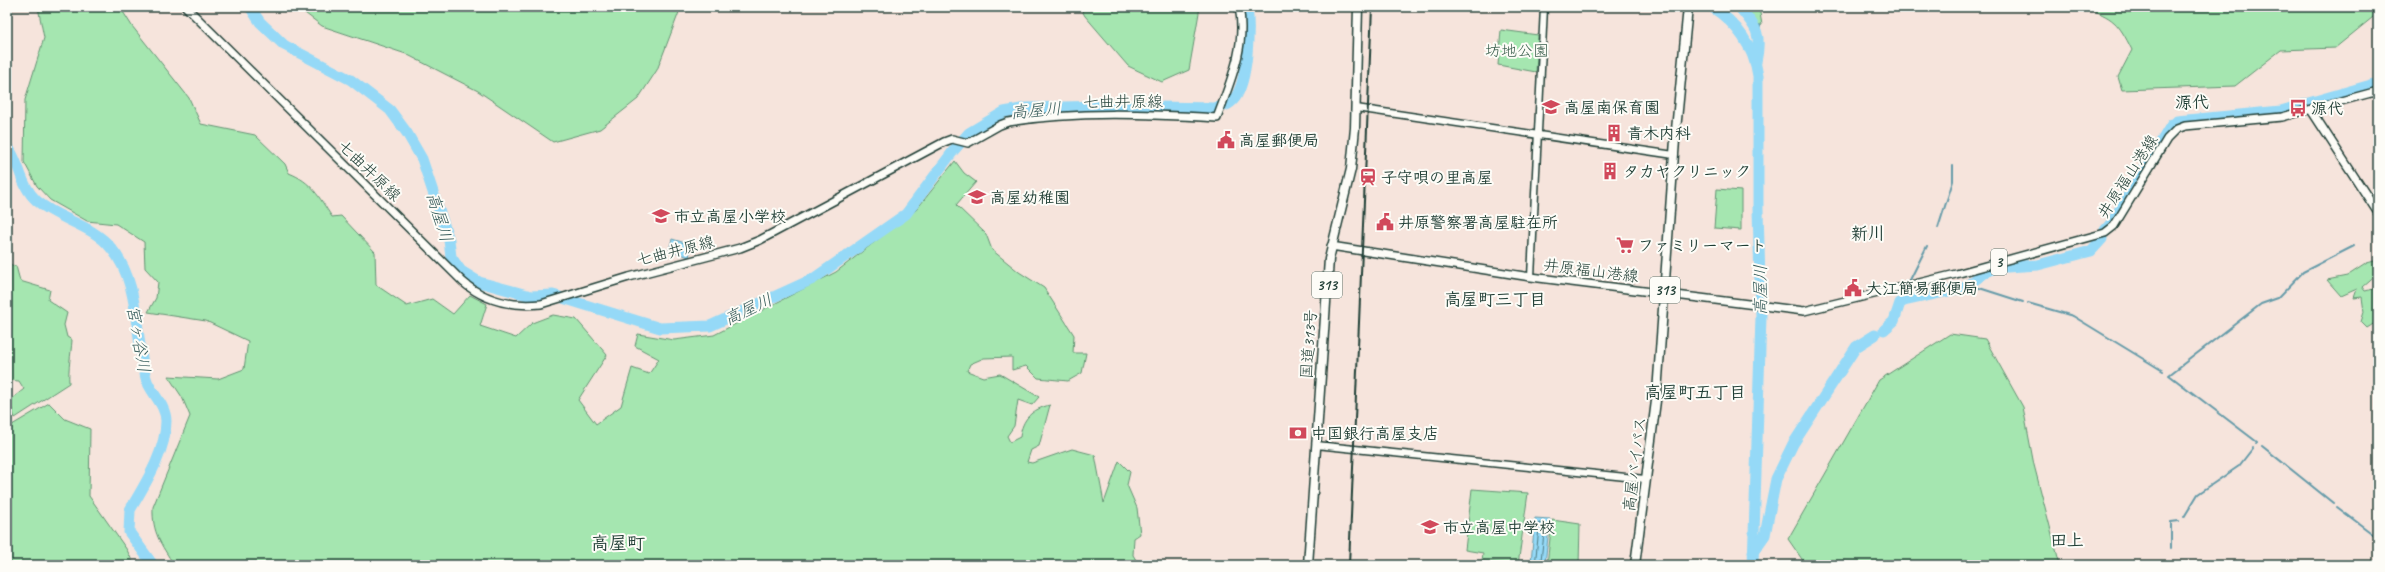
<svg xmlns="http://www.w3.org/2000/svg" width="2385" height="572" font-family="Caveat,'Klee One',sans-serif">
  <rect width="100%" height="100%" fill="#f6e4dc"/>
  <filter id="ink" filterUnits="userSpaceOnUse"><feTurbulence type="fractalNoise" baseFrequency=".025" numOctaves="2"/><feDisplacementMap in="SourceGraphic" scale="8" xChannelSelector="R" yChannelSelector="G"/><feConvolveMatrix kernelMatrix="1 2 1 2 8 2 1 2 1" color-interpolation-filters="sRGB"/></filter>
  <g filter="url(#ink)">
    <!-- green -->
    <g fill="#a5e6b0" stroke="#629272">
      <path d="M38 7H120L132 26 189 98 201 124 255 135 285 164 289 173C312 182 319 197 332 217L341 216 375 252 376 285 407 306 432 299 453 314 470 295 487 304 480 326 516 338 532 323 553 315 576 319 607 355 578 400 596 424 621 406 632 368 649 374 659 359 635 346 638 334 674 340 714 335 836 272 916 210 955 161 964 173 976 182 956 205 986 234 992 250 1019 272 1044 288 1074 335 1073 353H1086L1082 373 1068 381 1038 378 1026 366 1012 370V357L984 358 970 364 967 371 983 377 1000 374 1039 397 1032 405 1018 400 1014 426 1007 436 1010 442 1020 437C1022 419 1032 409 1050 405L1039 446 1031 450 1027 462 1032 463 1072 449 1095 455 1104 503 1119 461 1130 472 1127 485 1137 508 1140 534 1134 538 1133 555 1139 565H174C161 544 152 533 153 507L190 416 182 397 168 376 218 379 244 369 248 341 206 321 148 312 156 298 158 282 145 268 144 242 116 224 87 221 50 200 37 186 24 162 25 100 44 38Z"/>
      <polygon points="297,7 681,7 657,70 638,99 600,129 553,142 478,91 406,54 322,26"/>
      <polygon points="1080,7 1200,7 1189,70 1162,82 1128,66 1085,16"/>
      <polygon points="1744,7 1759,7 1762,25 1757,27 1752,15"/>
      <path d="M2084 7H2378V13L2335 48 2281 50 2235 86 2122 90 2118 77 2132 50C2118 22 2114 18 2084 7Z"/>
      <polygon points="1501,30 1538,35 1536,72 1498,65"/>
      <polygon points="1717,189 1741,191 1741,230 1714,228"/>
      <polygon points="2378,260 2378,273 2362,287 2365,291 2378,288 2378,321 2367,328 2361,322 2364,312 2362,297 2354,298 2357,289 2341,296 2327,280 2347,276 2367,263"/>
      <path d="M7 264 16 266 20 281 50 290 48 300 67 313 64 325 67 337 72 340C71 355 68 368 69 383L15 418 9 401 24 389 19 381 7 380Z"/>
      <polygon points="1950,334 1985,339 2023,407 2034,465 2060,565 1806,565 1788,539 1879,380"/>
      <polygon points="49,403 65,419 90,429 89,496 127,550 134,565 7,565 7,428"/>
      <polygon points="1472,489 1528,493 1518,565 1482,561 1483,553 1465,550"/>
      <polygon points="1552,520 1580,524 1579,565 1547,565"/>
    </g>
    <!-- water -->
    <g fill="#95d9f7" stroke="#669ba9">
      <polygon points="672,239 692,245 689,257 669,250"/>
      <polygon points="1535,518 1550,519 1545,564 1531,563"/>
    </g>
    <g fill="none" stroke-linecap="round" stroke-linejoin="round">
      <!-- shore -->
      <polygon stroke="#4e7b82" stroke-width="1" points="1540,523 1545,525 1541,560 1539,562 1536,559"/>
      <!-- stream -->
      <g stroke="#669ba9" stroke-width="2">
        <polyline points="1760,25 1760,39"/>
        <polyline points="1938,228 1953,181 1953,166"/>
        <polyline points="1910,280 1927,246"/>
        <polyline points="1970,285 2023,302"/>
        <polyline points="1900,303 1904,292"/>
        <polyline points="2028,303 2073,316 2163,371"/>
        <polyline points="2256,444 2257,442 2169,375 2261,304 2278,298 2303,272 2354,246"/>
        <polyline points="2262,446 2333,503"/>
        <polyline points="2337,507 2378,538"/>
        <polyline points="2184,517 2198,494 2239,466 2253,448"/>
        <polyline points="2171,548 2171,522 2179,521"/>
      </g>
      <!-- river -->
      <g stroke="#95d9f7" stroke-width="11">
        <path d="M250 7 260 22 284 45 351 80 390 110 407 133 422 159 449 240 451 257 461 271 479 282 531 296 553 295 660 328 710 326 813 279 906 214 954 150 969 133 1004 112 1026 108 1102 106 1213 108C1222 107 1229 106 1235 98 1248 80 1250 29 1247 7"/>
        <path d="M1712 7C1737 23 1754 47 1758 76V209L1761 317 1753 565"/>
        <path d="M1739 7C1757 28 1762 34 1756 62"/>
        <polyline points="2177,121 2281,111 2378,83"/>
        <path d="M7 146C20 161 19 185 37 201 59 220 93 225 111 248 140 281 135 337 146 378 150 393 166 404 166 421 166 452 145 484 130 510L129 532 153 565"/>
        <polyline points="2105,230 2112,222 2172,124"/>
        <polyline points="2007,267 2038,265 2091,251 2102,239"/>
        <polyline points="1965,287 1986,272 1997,267"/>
        <polyline points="1884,330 1894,321 1900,303 1904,301 1958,289"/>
        <polyline points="1753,552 1765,535 1776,479 1793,444 1856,347 1875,335"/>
      </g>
      <!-- tertiary casing -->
      <g stroke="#1f3d34" stroke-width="9">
        <g id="tertiary">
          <polyline points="1356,108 1674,155"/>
          <polyline points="1531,277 1544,7"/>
          <polyline points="1316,445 1645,479"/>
        </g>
      </g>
      <!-- secondary casing -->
      <g stroke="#1f3d34" stroke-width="10">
        <g id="secondary">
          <path d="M186 7 463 282C486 302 512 307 541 304L629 277 740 248 760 240 944 142 952 139 968 143 1000 125 1008 122C1078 111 1147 114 1217 118 1230 82 1247 46 1239 7"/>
          <polyline points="2311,110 2378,213"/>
        </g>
      </g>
      <!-- primary casing -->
      <g stroke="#1f3d34" stroke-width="10">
        <polyline id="primary" points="1331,246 1531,277 1804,311 1956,274 2105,233 2114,226 2167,139 2177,129 2185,126 2282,117 2378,91"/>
      </g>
      <!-- trunk casing -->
      <g stroke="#1f3d34" stroke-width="11">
        <g id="trunk">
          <polyline points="1308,565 1329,259 1351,169 1355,128 1358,7"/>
          <polyline points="1635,565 1657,393 1675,140 1688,7"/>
        </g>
      </g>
      <!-- tertiary -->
      <use href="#tertiary" stroke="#fdfcf7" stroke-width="6"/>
      <!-- secondary -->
      <use href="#secondary" stroke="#fdfcf7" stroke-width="7"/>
      <!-- primary -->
      <use href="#primary" stroke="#fdfcf7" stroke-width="7"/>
      <!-- trunk -->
      <use href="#trunk" stroke="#fdfcf7" stroke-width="8"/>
      <!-- rail -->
      <polyline stroke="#1f3d34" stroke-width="2" points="1349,565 1372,7"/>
    </g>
  </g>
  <!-- icons -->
  <defs>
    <g id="school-bare" transform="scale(1.38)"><path d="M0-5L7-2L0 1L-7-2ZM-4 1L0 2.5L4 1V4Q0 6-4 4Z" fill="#d1495b" stroke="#fdfcf7" stroke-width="2.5" paint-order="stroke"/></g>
    <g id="bus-bare" transform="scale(1.38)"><path d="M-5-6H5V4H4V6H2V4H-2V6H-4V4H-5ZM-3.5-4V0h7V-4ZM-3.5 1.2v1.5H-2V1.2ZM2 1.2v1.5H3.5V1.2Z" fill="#d1495b" stroke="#fdfcf7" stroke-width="2.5" paint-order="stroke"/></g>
    <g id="building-bare" transform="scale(1.38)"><path d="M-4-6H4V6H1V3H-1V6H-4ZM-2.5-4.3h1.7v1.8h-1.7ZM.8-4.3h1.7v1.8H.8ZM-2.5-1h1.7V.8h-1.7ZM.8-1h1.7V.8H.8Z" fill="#d1495b" stroke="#fdfcf7" stroke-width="2.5" paint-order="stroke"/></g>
    <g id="civic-bare" transform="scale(1.38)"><path d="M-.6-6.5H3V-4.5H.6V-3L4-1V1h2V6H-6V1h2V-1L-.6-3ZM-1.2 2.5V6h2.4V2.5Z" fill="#d1495b" stroke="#fdfcf7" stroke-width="2.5" paint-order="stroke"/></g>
    <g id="station-bare" transform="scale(1.38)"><path d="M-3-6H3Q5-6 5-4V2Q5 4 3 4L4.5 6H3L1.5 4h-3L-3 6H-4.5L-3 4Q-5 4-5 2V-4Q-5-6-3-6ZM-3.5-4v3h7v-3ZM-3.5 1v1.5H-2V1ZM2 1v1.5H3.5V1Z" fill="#d1495b" stroke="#fdfcf7" stroke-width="2.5" paint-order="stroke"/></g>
    <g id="supermarket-bare" transform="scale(1.38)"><path d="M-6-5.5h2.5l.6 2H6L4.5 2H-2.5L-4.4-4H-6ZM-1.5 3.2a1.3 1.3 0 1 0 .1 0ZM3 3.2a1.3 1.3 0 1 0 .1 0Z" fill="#d1495b" stroke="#fdfcf7" stroke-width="2.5" paint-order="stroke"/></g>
    <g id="bank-bare" transform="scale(1.38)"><path d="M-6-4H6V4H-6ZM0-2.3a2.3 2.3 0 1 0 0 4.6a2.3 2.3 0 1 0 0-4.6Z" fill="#d1495b" stroke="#fdfcf7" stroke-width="2.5" paint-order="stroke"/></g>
  </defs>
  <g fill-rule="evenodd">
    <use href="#school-bare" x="1551" y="107"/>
    <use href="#bus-bare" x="2298" y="108"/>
    <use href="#building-bare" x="1614" y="133"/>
    <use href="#civic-bare" x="1226" y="140"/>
    <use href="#building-bare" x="1610" y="171"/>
    <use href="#station-bare" x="1368" y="177"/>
    <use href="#school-bare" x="977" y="197"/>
    <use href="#school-bare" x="661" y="216"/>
    <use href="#civic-bare" x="1385" y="222"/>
    <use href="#supermarket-bare" x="1625" y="245"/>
    <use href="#civic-bare" x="1853" y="288"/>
    <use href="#bank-bare" x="1298" y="433"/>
    <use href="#school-bare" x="1430" y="527"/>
  </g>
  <g text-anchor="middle" stroke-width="4" stroke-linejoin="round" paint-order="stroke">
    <!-- shield labels -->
    <g fill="#fdfcf7" stroke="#62766e" stroke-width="1">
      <rect x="1991" y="249" width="16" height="26" rx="3"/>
      <rect x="1312" y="272" width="30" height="26" rx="3"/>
      <rect x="1650" y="277" width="30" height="26" rx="3"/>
    </g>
    <g font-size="15" font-weight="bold" fill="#1f3d34">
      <text x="1999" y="267">3</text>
      <text x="1327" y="290">313</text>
      <text x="1665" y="295">313</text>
    </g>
    <!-- park labels -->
    <g font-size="16" fill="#3a5f4d" stroke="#fdfcf7">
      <text x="1517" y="56">坊地公園</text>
    </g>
    <!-- street labels -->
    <g font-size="16" fill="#1f3d34" stroke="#fdfcf7">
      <text x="1123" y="107">七曲井原線</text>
      <text transform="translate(370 170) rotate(44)" y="6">七曲井原線</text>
      <text transform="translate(2127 176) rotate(-57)" y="6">井原福山港線</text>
      <text transform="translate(675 250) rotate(-14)" y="6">七曲井原線</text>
      <text transform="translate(1591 270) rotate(7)" y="6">井原福山港線</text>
      <text transform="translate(1308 344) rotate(-86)" y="6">国道313号</text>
      <text transform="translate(1634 464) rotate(-83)" y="6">高屋バイパス</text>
    </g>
    <!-- poi labels -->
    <g font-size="16" font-weight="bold" fill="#1f3d34" stroke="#fdfcf7" text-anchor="start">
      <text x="1564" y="113">高屋南保育園</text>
      <text x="2311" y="114">源代</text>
      <text x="1627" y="139">青木内科</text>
      <text x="1239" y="146">高屋郵便局</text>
      <text x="1623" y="177">タカヤクリニック</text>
      <text x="1381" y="183">子守唄の里高屋</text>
      <text x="990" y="203">高屋幼稚園</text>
      <text x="674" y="222">市立高屋小学校</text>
      <text x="1398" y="228">井原警察署高屋駐在所</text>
      <text x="1638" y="251">ファミリーマート</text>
      <text x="1866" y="294">大江簡易郵便局</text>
      <text x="1311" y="439">中国銀行高屋支店</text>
      <text x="1443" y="533">市立高屋中学校</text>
    </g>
    <!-- neighbourhood labels -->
    <g font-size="17" font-weight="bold" fill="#1f3d34" stroke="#fdfcf7">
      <text x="2192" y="108">源代</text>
      <text x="1868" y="239">新川</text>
      <text x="1495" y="305">高屋町三丁目</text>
      <text x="1695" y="398">高屋町五丁目</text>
      <text x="2067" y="546">田上</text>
    </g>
    <!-- water labels -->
    <g font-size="17" font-style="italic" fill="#375c5b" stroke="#fdfcf7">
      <text transform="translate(1036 110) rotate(-5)" y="6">高屋川</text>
      <text transform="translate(440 217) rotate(73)" y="6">高屋川</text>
      <text transform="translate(1760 290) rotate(-90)" y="6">高屋川</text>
      <text transform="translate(748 309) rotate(-25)" y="6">高屋川</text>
      <text transform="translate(139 339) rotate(80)" y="6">宮ヶ谷川</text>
    </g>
    <!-- quarter labels -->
    <g font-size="18" font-weight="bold" fill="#1f3d34" stroke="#fdfcf7">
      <text x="618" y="549">高屋町</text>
    </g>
  </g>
  <!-- margin -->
  <rect width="2385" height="572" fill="none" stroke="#fdfcf7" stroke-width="24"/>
  <rect x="12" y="12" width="2361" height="548" fill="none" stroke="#1f3d34" stroke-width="1.5" filter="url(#ink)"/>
</svg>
